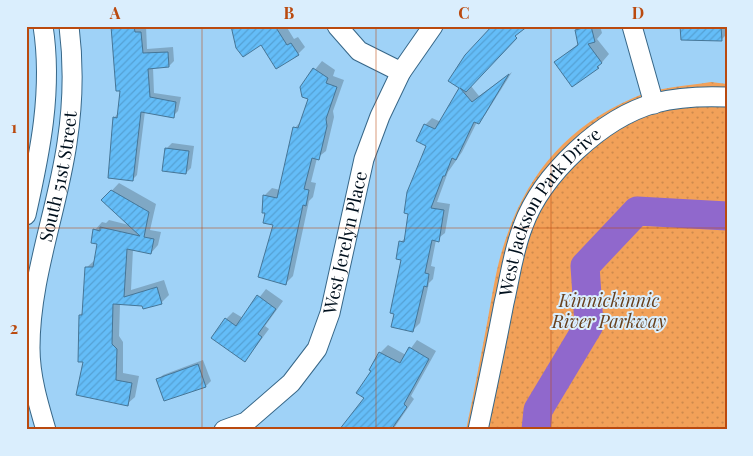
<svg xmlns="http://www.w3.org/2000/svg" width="753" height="456" font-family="'Playfair Display',serif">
  <defs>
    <pattern id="park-dots" width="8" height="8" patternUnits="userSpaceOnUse" patternTransform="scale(1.25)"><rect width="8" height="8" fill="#f2a159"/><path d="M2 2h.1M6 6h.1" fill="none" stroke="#ce8a4d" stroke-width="1.8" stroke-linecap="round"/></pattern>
    <pattern id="building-hatch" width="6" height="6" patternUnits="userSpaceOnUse" patternTransform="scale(1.25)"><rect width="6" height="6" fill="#64bdf8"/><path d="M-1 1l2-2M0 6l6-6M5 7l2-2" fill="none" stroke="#55a1d4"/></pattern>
  </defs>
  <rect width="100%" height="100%" fill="#9fd2f7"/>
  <!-- park -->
  <path fill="url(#park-dots)" d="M711 82 727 84V430H466C474 393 481 355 488 318 492 297 495 275 501 254 522 181 562 129 633 98 657 87 685 86 711 82Z"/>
  <!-- shadow -->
  <g fill="#0003">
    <polygon points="112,26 146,26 147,49 173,47 174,61 169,66 153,67 154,93 181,97 178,111 173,116 145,111 137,175 132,180 114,118 119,112 122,90"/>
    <polygon points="283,26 286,26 294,39 298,37 305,47 298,54 268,36"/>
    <polygon points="493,26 489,47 471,86 479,96 512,72 485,115 477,122 462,152 448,172 437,202 450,204 445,233 436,240 431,266 435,267 433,279 429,283 420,323 413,330 401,242 406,237 428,145 425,125 432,118 441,122 461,88 458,65"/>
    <polygon points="580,26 600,26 602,33 597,39 609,54 598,67 573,85 556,62 579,43 576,30"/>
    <polygon points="681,26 727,26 727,34 721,40"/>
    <polygon points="322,61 335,70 333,76 344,80 333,111 334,117 326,151 317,158 311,182 316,183 313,197 309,201 293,276 285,284 275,224 267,212 264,196 272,188 280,190 295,128 301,121 309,99 301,87"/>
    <polygon points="172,143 194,146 191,168 186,173 166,149"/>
    <polygon points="119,183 156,204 150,230 161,232 158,245 151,253 133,249 131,290 164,280 169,295 161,303 143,305 120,304 119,336 123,342 123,373 139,376 135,397 127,404 84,360 80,315 83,312 86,268 95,260 99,243 95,230 102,222 106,223 109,220 129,225 103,200"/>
    <polygon points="266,289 283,301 265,326 269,329 245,361 226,319 233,312 243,318"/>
    <polygon points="417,340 436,351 411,396 414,399 394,428 392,430 341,430 366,398 380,353 388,345 406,355"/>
    <polygon points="203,360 211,381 206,386 165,399 158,380 163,375"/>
  </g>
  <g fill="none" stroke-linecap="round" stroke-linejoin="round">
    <!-- river -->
    <polyline stroke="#9068cc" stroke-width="29" points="536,430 538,410 589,325 585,266 637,211 727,216"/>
  </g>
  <!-- building -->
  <g fill="url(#building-hatch)" stroke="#467697">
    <polygon points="111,26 134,26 135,32 141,32 143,53 168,52 169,67 148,69 150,97 176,102 174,118 141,112 133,181 108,178 113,117 117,118 120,91 116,91"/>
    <polygon points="231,26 275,26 287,45 291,43 299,55 276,69 261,45 243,57 236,48"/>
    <polygon points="492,26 528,26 515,36 517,38 466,92 460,88 472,102 509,74 479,124 474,122 456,160 452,158 445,176 443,176 431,208 444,210 439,242 432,240 425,273 429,274 427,287 424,286 413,332 391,327 394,314 390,313 401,260 396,259 399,241 404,242 408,214 404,213 407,192 426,146 416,141 424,124 435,129 459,88 448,81 465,55"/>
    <polygon points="591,26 595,42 588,44 602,63 597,67 599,68 572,87 554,62 578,45 575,30"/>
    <polygon points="680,26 721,26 722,41 681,40"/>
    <polygon points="313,68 328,78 326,83 337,87 326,119 327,126 319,160 312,158 304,189 309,190 306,206 303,205 286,285 258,277 273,225 263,223 265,213 262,213 263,195 277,198 293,127 298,128 308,99 302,97 300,87"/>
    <polygon points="165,148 189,151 186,174 162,171"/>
    <polygon points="111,190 149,212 144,237 154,239 151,254 127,249 124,297 157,287 162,304 143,309 142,306 113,304 112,344 117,349 116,380 132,383 128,406 76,395 83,362 78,362 79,315 82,315 85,267 93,267 97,244 91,243 93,229 100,231 100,227 140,236 101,200"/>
    <polygon points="257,295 276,309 258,334 262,337 245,362 211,338 225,318 236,326"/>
    <polygon points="409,347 429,359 404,404 407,407 391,430 339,430 364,398 356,393 371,371 369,370 379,352 400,363"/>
    <polygon points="198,364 206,387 164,401 156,379"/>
  </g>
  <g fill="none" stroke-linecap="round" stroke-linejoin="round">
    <!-- minor casing -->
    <g stroke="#376788" stroke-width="21">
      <g id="minor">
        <polyline points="337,26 359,51 401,72"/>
        <polyline points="632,26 654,104"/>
        <path d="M26 215C40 153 53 90 43 26"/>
        <path id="s1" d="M46 430C38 403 30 376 30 348 30 278 57 212 67 143 73 104 74 66 69 26"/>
        <path id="s2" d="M224 430 246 422 291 383 317 349 330 313 364 159 380 116 401 72 433 26"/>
        <path id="s3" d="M478 430C487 388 496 345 504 303 510 278 513 251 523 226 542 174 602 118 655 103 678 97 703 96 727 97"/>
      </g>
    </g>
    <!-- minor -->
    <use href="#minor" stroke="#fff" stroke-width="19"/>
  </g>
  <!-- grid -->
  <path fill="none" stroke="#ba4a0f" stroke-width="1" stroke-opacity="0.55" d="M202 26V430M376 26V430M551 26V430M26 228H727"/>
  <g text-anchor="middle" stroke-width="4" stroke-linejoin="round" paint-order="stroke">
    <!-- street labels -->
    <g font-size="18" fill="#00101d" stroke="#daeefd">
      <text dy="6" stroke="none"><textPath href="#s1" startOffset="258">South 51st Street</textPath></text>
      <text dy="6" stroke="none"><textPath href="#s3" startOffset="234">West Jackson Park Drive</textPath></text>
      <text dy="6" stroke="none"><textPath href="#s2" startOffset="236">West Jerelyn Place</textPath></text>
    </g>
    <!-- park labels -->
    <g font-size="18" font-style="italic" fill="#67411e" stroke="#daeefd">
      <text x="609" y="307">Kinnickinnic<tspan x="609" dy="21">River Parkway</tspan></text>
    </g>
  </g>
  <!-- border -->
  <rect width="753" height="456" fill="none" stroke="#daeefd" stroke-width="55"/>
  <rect x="28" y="28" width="698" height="400" fill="none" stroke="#ba4a0f" stroke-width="2"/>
  <g font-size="16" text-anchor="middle" font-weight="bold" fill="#ba4a0f">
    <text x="115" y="19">A</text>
    <text x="289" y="19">B</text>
    <text x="464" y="19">C</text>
    <text x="638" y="19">D</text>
    <text x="14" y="133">1</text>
    <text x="14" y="334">2</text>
  </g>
</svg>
